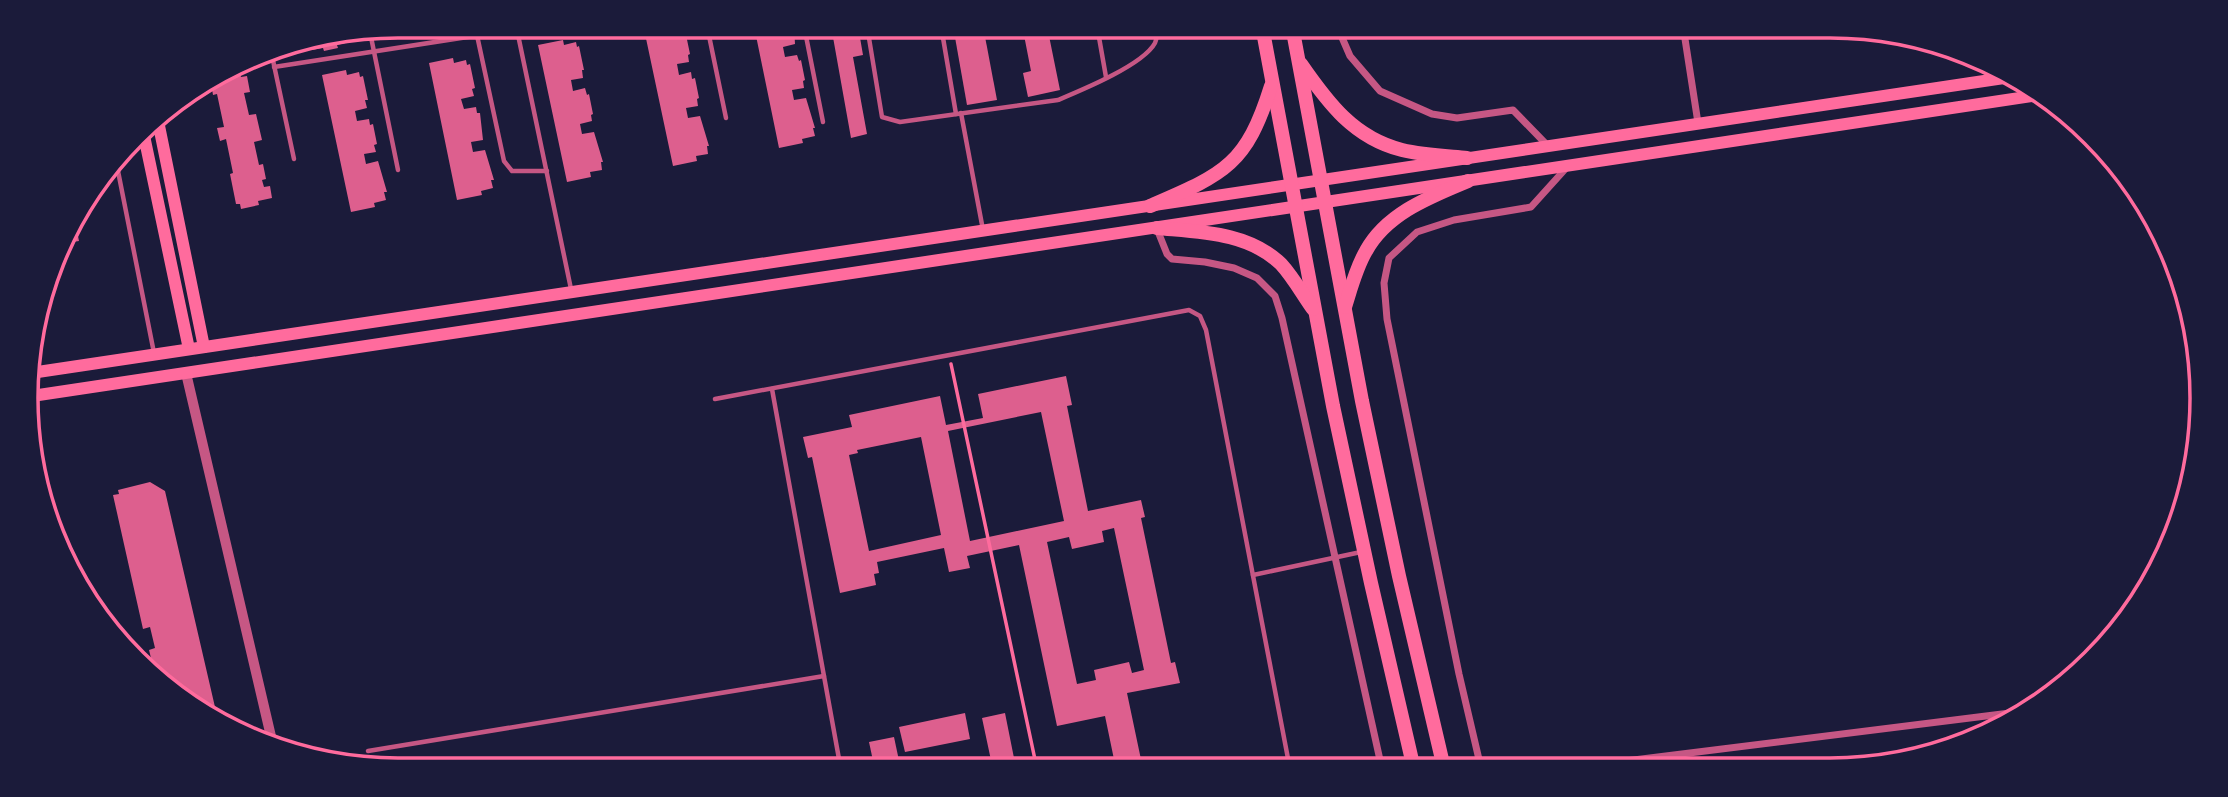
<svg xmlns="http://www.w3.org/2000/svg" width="2228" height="797" font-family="Overpass,sans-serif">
  <rect width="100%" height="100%" fill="#1b1b3a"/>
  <!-- building -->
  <g fill="#dd5f8e" fill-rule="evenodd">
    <polygon points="420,26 455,26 456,27 447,29 447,33 433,36 433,32 422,35"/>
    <polygon points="657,26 669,26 670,29 682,26 683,31 685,30 690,54 688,55 689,62 677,64 679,75 691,72 692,79 695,78 699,98 697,99 698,106 686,108 688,118 700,116 709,146 707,146 708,154 696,156 697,161 673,166 644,29"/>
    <polygon points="754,26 794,26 795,44 783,47 785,57 797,55 799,61 801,60 805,80 803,81 804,88 792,90 794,100 806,98 815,128 813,128 815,136 802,139 803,143 779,148"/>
    <polygon points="831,26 858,26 863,55 853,57 867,134 851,138"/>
    <polygon points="953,26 983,26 997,100 967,105"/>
    <polygon points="1006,26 1047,26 1060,90 1028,97 1023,73 1031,71 1023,30 1008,33"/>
    <polygon points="351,36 353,41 337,45 338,48 324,51 323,48 312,50 310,44"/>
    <polygon points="563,40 564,45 576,42 577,47 579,46 584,70 582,70 583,78 571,80 573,91 585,88 587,95 589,94 593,114 591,115 592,121 580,124 582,134 594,132 603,162 601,162 602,170 590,172 591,177 567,182 538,45"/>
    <polygon points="453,58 454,63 466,60 467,65 470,64 475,88 472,89 474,96 461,99 464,109 476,107 477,113 480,113 483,140 471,142 473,152 485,150 494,180 491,180 493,188 481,191 482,195 457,200 429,63"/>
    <polygon points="245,62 247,71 240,73 241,77 247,76 250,92 244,93 249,115 256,114 262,140 254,142 259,165 263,164 266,179 262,180 264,187 270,186 272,198 258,201 259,205 241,209 240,204 236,204 230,174 233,173 226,139 220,141 217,128 224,127 217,94 213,95 211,83"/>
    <polygon points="346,70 347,75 359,72 360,77 363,76 368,100 365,100 367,108 355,111 357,121 369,119 370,125 373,124 377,144 374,145 376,152 364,154 366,164 378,161 387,192 384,192 386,200 374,203 375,207 351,212 322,75"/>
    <polygon points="75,221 79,241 67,243 67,246 61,248 65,234"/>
    <path d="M1066 376 1072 405 1067 406 1088 511 1141 500 1145 517 1141 518 1171 663 1175 662 1180 683 1127 693 1143 769H1116L1105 716 1057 726 1019 545 967 556 970 568 949 572 944 548 877 562 879 573 874 574 876 585 840 593 812 457 808 458 803 437 852 427 849 415 940 396 946 425 983 418 978 394ZM1041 412 1064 521 970 541 948 431ZM921 437 941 535 869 551 849 455 858 453 857 450ZM1114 528 1144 670 1132 673 1129 662 1094 670 1096 680 1077 684 1047 542 1069 537 1072 549 1104 542 1102 531Z"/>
    <polygon points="150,482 165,491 218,720 191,708 154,670 149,650 155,648 150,627 143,629 113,495 119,494 118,490"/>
    <polygon points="965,713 970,739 905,752 899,727"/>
    <polygon points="1005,713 1015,763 1010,764 1011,769 988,769 987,766 992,765 982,718"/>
    <polygon points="894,737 901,770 875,770 869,742"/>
  </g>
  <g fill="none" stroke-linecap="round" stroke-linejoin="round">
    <!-- path -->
    <polyline stroke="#ff6b9d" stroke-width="3.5" points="951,364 1037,769"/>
    <!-- service -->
    <g stroke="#c65784" stroke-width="4.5">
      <polyline points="475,26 504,161 512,171 547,171"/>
      <polyline points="707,26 726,118"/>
      <polyline points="804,26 823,122"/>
      <path d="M867 26 882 117 900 122 1058 100C1082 90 1143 65 1155 43 1157 38 1158 31 1159 26"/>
      <polyline points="941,26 956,114"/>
      <polyline points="1097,26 1106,77"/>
      <polyline points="517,30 571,289"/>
      <polyline points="370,32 398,170"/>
      <polyline points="271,51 294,159"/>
      <polyline points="274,67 538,26"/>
      <polyline points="961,113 983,230"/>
      <polyline points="117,166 154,353"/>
      <polyline points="772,389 841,770"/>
      <polyline points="715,399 1189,310 1200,316 1206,330 1290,769"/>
      <polyline points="1253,575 1361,552"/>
      <polyline points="368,751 824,676"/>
    </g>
    <!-- minor -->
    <g stroke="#c65784" stroke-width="7">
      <polyline points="1337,26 1350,56 1380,91 1432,114 1457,118 1513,110 1548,146"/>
      <polyline points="1683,26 1698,123"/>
      <polyline points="1157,229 1167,254 1172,259 1205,262 1234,268 1257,278 1275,296 1282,318 1382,769"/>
      <polyline points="1481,768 1459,674 1387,319 1384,283 1389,258 1417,232 1454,220 1531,207 1568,166"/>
      <polyline points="1569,768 2026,711"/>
    </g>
    <!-- tertiary -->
    <polyline stroke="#c65784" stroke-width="10" points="186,373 273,745"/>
    <!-- secondary -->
    <g stroke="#ff6b9d" stroke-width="12">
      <polyline points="157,116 204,347"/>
      <polyline points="143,131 189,349"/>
      <polyline points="31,373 2004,78"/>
      <polyline points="32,396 2039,95"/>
    </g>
    <!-- primary -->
    <g stroke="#ff6b9d" stroke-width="14">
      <polyline points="1262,26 1333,406 1371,583 1414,769"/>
      <polyline points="1292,26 1362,401 1399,576 1444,768"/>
      <path d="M1301 64C1328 103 1354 138 1402 150 1423 155 1446 156 1467 158"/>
      <path d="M1150 206C1224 174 1246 166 1271 86"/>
      <path d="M1157 228C1199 232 1248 232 1281 264 1293 277 1303 295 1313 309"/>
      <path d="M1345 307C1351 288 1356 268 1366 251 1387 213 1430 197 1468 181"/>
    </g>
  </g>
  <!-- crop -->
  <path d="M0 0H2228V797H0ZM398 38H1830A360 360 0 0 1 2190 398V398A360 360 0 0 1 1830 758H398A360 360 0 0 1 38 398V398A360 360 0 0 1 398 38Z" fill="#1b1b3a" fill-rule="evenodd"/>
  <path fill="none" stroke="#ff6b9d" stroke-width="3.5" d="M398 38H1830A360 360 0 0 1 2190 398V398A360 360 0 0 1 1830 758H398A360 360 0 0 1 38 398V398A360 360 0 0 1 398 38Z"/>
</svg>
